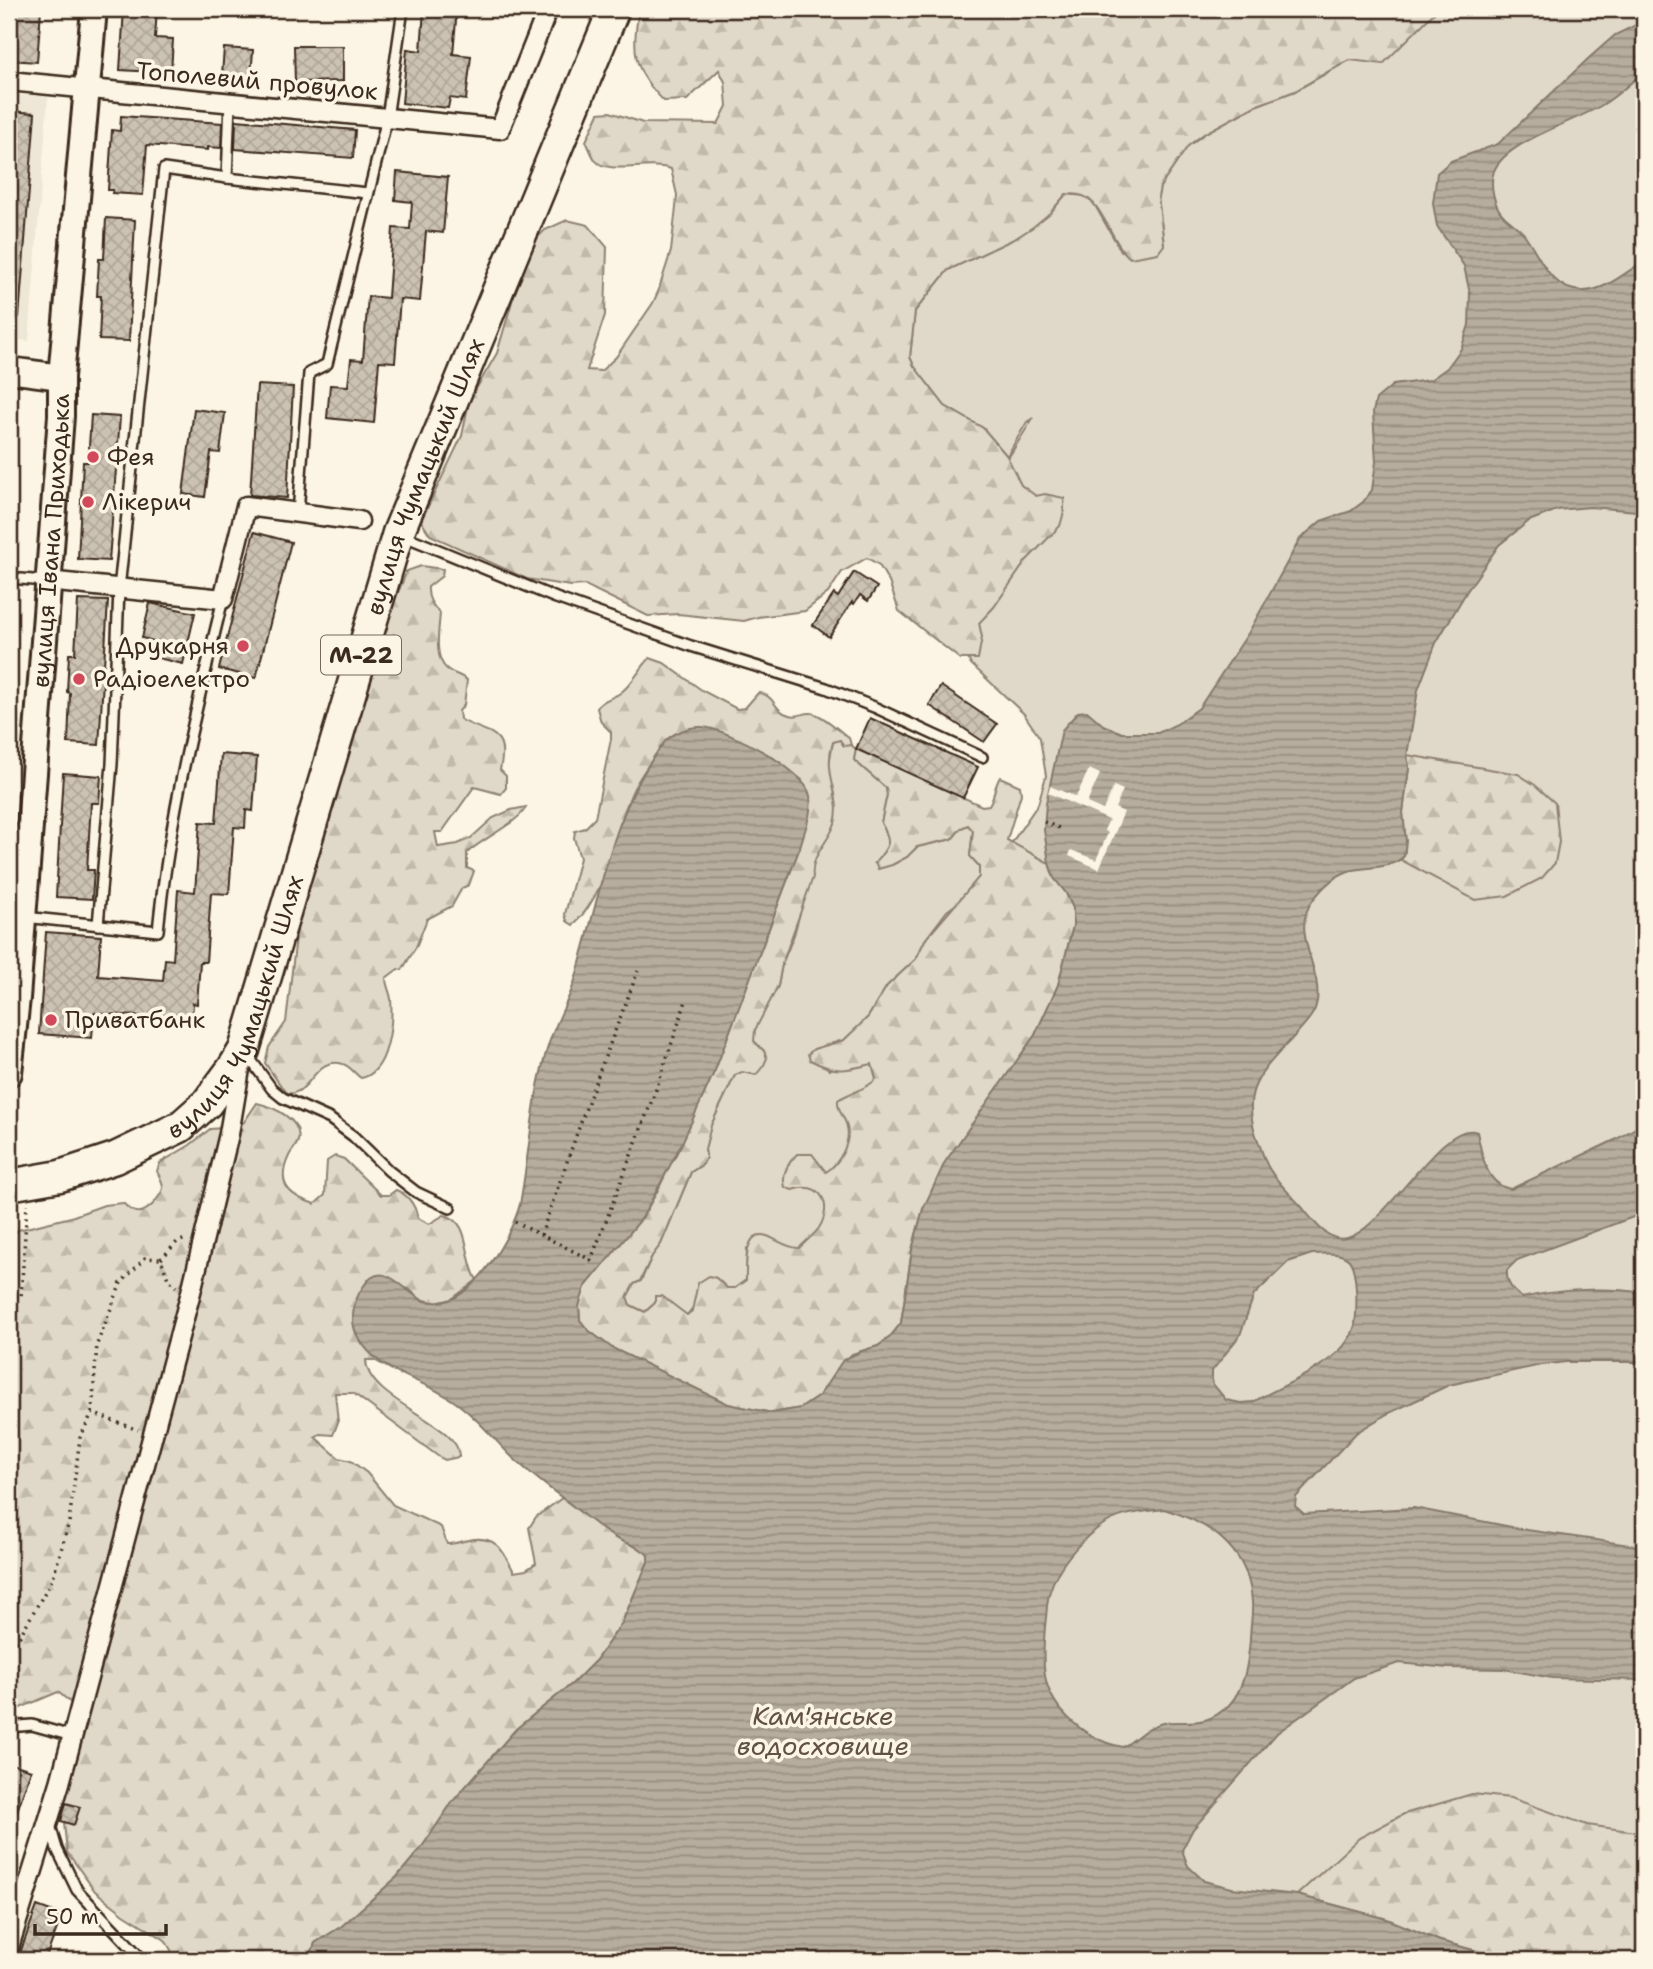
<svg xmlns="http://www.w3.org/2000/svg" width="1653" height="1969" font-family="'Shantell Sans',sans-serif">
  <defs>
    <pattern id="forest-firs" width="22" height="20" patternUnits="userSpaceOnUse" patternTransform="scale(1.75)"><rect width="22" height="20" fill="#e0d8c8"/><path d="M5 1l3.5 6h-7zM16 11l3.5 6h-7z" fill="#c1baab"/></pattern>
    <pattern id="water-rules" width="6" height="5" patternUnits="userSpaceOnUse" patternTransform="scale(1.75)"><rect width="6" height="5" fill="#b7ad9e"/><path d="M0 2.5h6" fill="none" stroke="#968d80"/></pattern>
    <pattern id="building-cross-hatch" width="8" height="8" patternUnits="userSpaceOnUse" patternTransform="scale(1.75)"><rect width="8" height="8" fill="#ccc2b3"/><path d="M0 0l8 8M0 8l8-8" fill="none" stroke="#b0a79a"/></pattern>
  </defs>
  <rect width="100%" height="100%" fill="#fcf5e5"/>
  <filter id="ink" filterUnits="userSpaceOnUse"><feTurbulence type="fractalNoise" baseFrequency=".0143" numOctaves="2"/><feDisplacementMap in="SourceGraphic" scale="14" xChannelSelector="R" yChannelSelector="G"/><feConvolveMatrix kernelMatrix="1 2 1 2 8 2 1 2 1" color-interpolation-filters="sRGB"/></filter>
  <g filter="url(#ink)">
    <!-- built -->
    <polygon fill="#eee6d6" points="9,94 48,97 29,341 9,339"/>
    <!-- green -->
    <path fill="#e0d8c8" stroke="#8e8173" stroke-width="2" d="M1406 9H1644V1960H451L778 1242 747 1248 746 1280 735 1288H727L716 1278 687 1315 655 1303 645 1312 630 1305 627 1297 634 1284 641 1281 652 1256 661 1244 691 1172 703 1164 706 1157 705 1149 711 1125 735 1075 764 1051 754 1041V1030L778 986 782 964 794 935 814 860 835 823 836 799 828 769 833 742 840 740 844 746 851 745 856 749 854 760 886 788 887 795 881 823C893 842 889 846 875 863L892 865 907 857 917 847 952 839 961 828 968 825 973 830 970 856 979 866V877L959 902 947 911 925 940 916 959 887 986 868 1017 856 1030 844 1040 814 1049 829 1070 987 879 1038 804 1046 776 1040 738 1024 714 971 664 954 634 1000 471 1033 418 1027 422 1007 456 983 428 945 406 914 366 910 357 915 311 948 270 1016 238 1050 213 1066 194 1084 196 1093 202 1121 251 1164 245 1158 197 1160 187 1188 146 1205 133 1255 106 1295 91 1350 60Z"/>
    <!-- forest -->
    <g fill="url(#forest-firs)" stroke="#8e8173" stroke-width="2">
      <path d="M639 9H1438L1383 64 1350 60 1341 64 1295 91 1255 106 1205 133 1188 146 1160 187 1158 197 1164 245 1158 253 1130 258C1112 244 1102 202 1083 196 1078 194 1071 194 1066 194L1050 213 1033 227 1016 238 948 270 915 311 910 357 914 366 945 406 983 428 1007 456 1021 485 1036 496 1045 494 1064 498V512L1060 526 1026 561 994 607 979 623 982 637 978 659H960L899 611 889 582 879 565 867 558 842 572 828 593 805 611 758 617 744 621 678 614 648 616 585 585 570 586 527 579 430 535 421 521 462 436 469 401 497 353 528 247 545 230 567 220 588 225 607 247 605 315 587 370 601 371 616 357 653 303 658 292 671 251 676 207 677 195 671 169C650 161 607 175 596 161 592 156 589 147 586 141L599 113 610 112 643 123 718 124 727 106 725 82 719 70 687 100 664 101C632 70 632 51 639 9Z"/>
      <path d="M421 566 443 569 442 576 428 587C427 598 432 606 440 613 439 630 433 657 447 669 453 674 461 675 467 680L464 705 459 711 460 719C486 735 510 727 500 770L506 776V788L501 794 474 787 442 832H435L438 847 458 844 471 838 493 818 511 810 526 807C521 821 480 840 467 853V868L474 871 469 885 462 888 452 906 427 919 416 947 402 970 398 969 386 978C386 986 390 991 391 999 393 1022 389 1073 361 1078 355 1074 350 1066 343 1064 313 1055 312 1097 286 1093L265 1063 269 1047 286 1022 299 911 311 869 318 856 352 743 383 628 407 571Z"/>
      <path d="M650 658 664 663 703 691 737 709 745 708 759 692C776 698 773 707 784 713 797 719 801 713 811 713 821 713 841 732 849 738L851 745 844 746 840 740 833 742C822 774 843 796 835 823 829 843 810 854 813 877L782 964 778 986 755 1030 754 1041 764 1051 767 1058 764 1065 756 1075 742 1072 735 1075 711 1125 705 1149 706 1157 703 1164 691 1172 661 1244 652 1256 640 1281 634 1284 627 1297 630 1305 645 1312 655 1303V1296H662L687 1315 692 1311 698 1283 709 1276 716 1278 727 1288H735L746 1280C746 1267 744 1228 767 1236 778 1240 787 1248 799 1248 805 1242 814 1235 819 1228 834 1204 820 1180 792 1190L785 1187C781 1174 788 1163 797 1154H812L826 1172C839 1164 851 1143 847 1127 845 1116 837 1112 838 1100 850 1092 868 1089 876 1079L872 1064C844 1071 835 1073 810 1060L808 1054 814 1049 844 1040 868 1017 887 986 916 959 925 940 979 877V866L970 856 973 831 968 825 961 828 952 839 917 847 907 857 892 865 878 869 875 863C889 847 893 842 881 823L887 795 886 788 854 760 856 749 982 806 989 805C995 796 994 786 1000 777L1020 786 1021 794 1007 840 1049 863 1054 878 1066 893 1073 908V926L1058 985 1035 1035 1006 1077 923 1209 912 1250 901 1323 889 1338 878 1346 852 1354 837 1370 819 1396 801 1408 772 1413 728 1404 612 1348 588 1330 580 1320 579 1306 585 1287 642 1218 658 1190 715 1070 800 847 802 780 771 756 722 732 667 739C655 755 643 771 634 788 612 832 611 890 573 925L567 921 565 914 580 858 574 838 575 831 585 828 595 818 611 739V732L601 722 597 708C602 699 612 699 620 693 631 686 640 668 650 658Z"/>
      <polygon points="1407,755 1518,774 1535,785 1555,803 1559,842 1555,863 1542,878 1507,896 1475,900 1401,860 1405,854 1403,812 1409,768"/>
      <path d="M257 1103C274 1107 303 1120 298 1141 297 1146 291 1151 289 1156 276 1183 288 1196 315 1204L325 1195 327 1161 335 1156 344 1159 381 1195H389L396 1190C409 1195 415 1205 418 1218L429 1224 444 1215C472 1221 463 1258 477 1280L452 1299 437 1303 420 1299 409 1289 368 1280C337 1325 361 1350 401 1375L374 1360H366C366 1401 461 1423 459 1457L445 1460 439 1457 353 1393H335L338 1422 333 1435 320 1434 315 1437 339 1458 351 1461 367 1473 393 1505 441 1527 447 1544C455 1544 461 1541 469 1540 497 1534 504 1552 514 1572L526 1570 536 1563 529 1528 536 1517 562 1498 615 1538 644 1550 648 1555V1562L622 1623 596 1660 573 1683 516 1729 453 1801 422 1847 397 1877 342 1926 315 1943 309 1960H172L171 1950 165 1940 124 1914 95 1891 67 1852 61 1794 71 1774 83 1729 76 1707 58 1692 13 1711 9 1718V1238L18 1230 71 1217 104 1205 123 1203C135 1216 143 1215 155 1202 158 1197 163 1193 163 1187 163 1182 159 1176 157 1171L160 1163 190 1145 210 1129 237 1127 244 1122Z"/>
      <polygon points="1472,1794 1511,1798 1587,1825 1644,1833 1644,1960 1510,1960 1440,1941 1387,1919 1297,1895 1359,1838 1404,1814"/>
    </g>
    <!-- water -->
    <path fill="url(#water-rules)" stroke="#85796b" stroke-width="2" fill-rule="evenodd" d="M1644 21V72C1630 83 1617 96 1602 105 1575 122 1506 141 1494 171 1489 184 1494 207 1504 216 1511 223 1518 227 1524 234 1541 256 1549 290 1582 291 1604 292 1626 272 1644 261V514L1637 511 1590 507 1557 510 1529 521 1499 545 1467 591 1436 643 1418 690 1407 755 1409 768 1403 812 1406 841 1404 856C1391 870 1366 866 1349 871 1333 876 1322 888 1313 900 1289 931 1322 967 1317 1001 1315 1015 1306 1022 1298 1032 1262 1072 1236 1089 1260 1146 1263 1154 1265 1163 1270 1170 1278 1183 1291 1195 1301 1206 1310 1217 1322 1234 1336 1238 1376 1250 1439 1116 1477 1132 1482 1154 1485 1185 1511 1189L1615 1140 1644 1123V1213L1517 1260 1507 1270C1506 1284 1512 1289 1522 1298 1559 1289 1607 1287 1644 1293V1362H1566L1541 1365 1449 1385 1387 1414 1356 1433 1296 1497 1295 1506 1304 1514 1414 1508 1527 1530 1644 1547V1680L1552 1678 1504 1669 1448 1668 1399 1663 1354 1678 1277 1733 1193 1829 1182 1850 1188 1866 1204 1881 1232 1888 1297 1895 1387 1919 1440 1941 1510 1960H309L315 1943 342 1926 397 1877 422 1847 453 1801 516 1729 573 1683 596 1660 622 1623 648 1562V1555C640 1546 626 1544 616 1538 599 1529 584 1515 569 1503 549 1488 529 1473 511 1456 491 1436 473 1413 449 1398 418 1377 378 1373 358 1337 349 1322 353 1301 363 1287 382 1258 400 1287 419 1298 422 1301 430 1302 434 1302 472 1306 512 1235 520 1204 530 1150 532 1095 549 1043 555 1026 563 1010 570 994 576 980 580 963 584 948 603 878 618 801 664 743 671 733 690 726 702 727 728 729 805 769 810 796 813 813 804 831 800 847L715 1070 682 1143 642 1218 585 1287 579 1306 580 1320 588 1330 612 1348 728 1404 772 1413 801 1408 819 1396 843 1360 862 1351 878 1346 890 1337 901 1323 912 1250 923 1209 945 1162 1035 1035 1058 985 1073 926V908L1066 893 1054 878 1049 863 1044 830 1046 803 1062 730 1078 712 1087 711 1103 725 1122 733H1158L1177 724 1199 708 1249 632 1300 539 1321 521 1351 511 1363 502 1372 490 1376 462 1373 412 1376 399 1393 385 1430 380 1447 368 1461 349 1469 325 1470 294 1464 266 1437 226 1433 203 1437 173 1451 161 1498 144 1589 58 1615 35ZM1312 1254C1324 1254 1340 1251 1349 1260 1358 1271 1357 1310 1355 1325 1353 1334 1345 1346 1338 1352 1314 1374 1281 1386 1253 1402L1241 1403 1226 1400 1212 1383V1371L1240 1335 1254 1295 1288 1262ZM1164 1509C1211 1523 1249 1550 1252 1602 1253 1615 1250 1628 1250 1640 1248 1662 1245 1688 1229 1705 1201 1733 1180 1715 1154 1726 1143 1730 1134 1741 1123 1747 1089 1741 1051 1712 1045 1676 1042 1657 1044 1635 1046 1617 1047 1609 1047 1599 1050 1591 1057 1567 1079 1542 1098 1528 1118 1513 1140 1512 1164 1509Z"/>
    <!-- pier -->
    <polygon fill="#fcf5e5" points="1089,769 1100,774 1087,803 1103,810 1114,786 1123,790 1115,808 1124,812 1099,869 1069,856 1071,850 1096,860 1108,833 1104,830 1109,820 1048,793 1050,786 1076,797"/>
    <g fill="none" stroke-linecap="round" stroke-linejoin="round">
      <!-- stream -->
      <polyline stroke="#85796b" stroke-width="5" points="1642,21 1644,18"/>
    </g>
    <!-- building -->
    <g fill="url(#building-cross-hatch)" stroke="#3b2a1e" stroke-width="2">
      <polygon points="9,9 41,9 37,62 9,60"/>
      <polygon points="124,9 157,9 155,38 173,39 171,73 120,70"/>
      <polygon points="424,9 457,9 453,54 471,56 466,100 450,98 448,108 402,103 407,49 421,51"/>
      <polygon points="294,46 343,46 343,81 295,82"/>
      <polygon points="224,48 253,50 251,77 222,75"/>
      <polygon points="9,111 35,113 19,317 9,317"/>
      <polygon points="121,116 222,123 221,148 208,147 208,150 147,145 143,195 112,193 113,190 108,190 112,130 120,131"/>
      <polygon points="236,120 355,130 353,158 235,149"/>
      <polygon points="397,172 448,177 443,233 426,231 420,301 400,299 395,362 379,361 374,423 327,418 330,385 348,386 351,359 363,360 368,296 388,298 393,228 410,229 412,202 395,200"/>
      <polygon points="106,218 135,220 129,341 99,340 101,296 97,296 99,259 104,259"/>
      <polygon points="257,385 293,387 287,498 250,495"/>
      <polygon points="194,409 225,413 220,453 211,452 205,497 183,494"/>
      <polygon points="91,415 120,417 109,561 78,559 83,462 88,462"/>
      <polygon points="254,532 291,542 256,678 219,669"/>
      <polygon points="854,572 877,587 868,601 860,595 854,604 852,602 829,637 813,625 834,594 838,597"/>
      <polygon points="78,600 108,601 99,745 68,743 70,693 67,692 69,654 75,654"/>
      <polygon points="150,603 195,613 183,664 154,657 157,642 142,638"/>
      <polygon points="941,686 997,724 984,742 929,705"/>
      <polygon points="870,718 978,767 963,798 856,749"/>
      <polygon points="221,754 257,757 253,811 246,810 245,828 234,827 229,894 211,893 206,962 200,962 197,1004 193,1003 192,1020 94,1013 92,1038 39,1034 46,932 101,936 98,976 163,981 165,959 173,960 178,890 195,892 200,822 216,823"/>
      <polygon points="63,773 101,776 99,803 91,803 87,870 94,870 92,899 56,897"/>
      <polygon points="9,1763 31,1770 11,1829 9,1829"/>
      <polygon points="66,1803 80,1807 74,1825 61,1821"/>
      <polygon points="37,1906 62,1915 45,1960 31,1960 19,1956"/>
    </g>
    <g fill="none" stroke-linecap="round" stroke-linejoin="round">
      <!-- service casing -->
      <g stroke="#3b2a1e" stroke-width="14">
        <g id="service">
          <polyline points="230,103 227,178 368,193"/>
          <polyline points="298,513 309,373 327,364 387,118 403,9"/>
          <polyline points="402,535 556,598 691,646 826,688 874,707 982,757"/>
          <polyline points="9,578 45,581"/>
          <polyline points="9,849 26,850"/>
          <path d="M24 917 158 931C169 819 196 708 223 599"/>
          <polyline points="98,925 112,764 119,589 164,169 227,178"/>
          <polyline points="248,1056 272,1089 283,1098 330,1119 353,1136 389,1171 416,1192 450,1208"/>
          <polyline points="9,1727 32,1725 72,1736"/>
          <polyline points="50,1825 57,1849 77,1890 142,1959"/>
        </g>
      </g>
      <!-- minor casing -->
      <g stroke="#3b2a1e" stroke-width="23">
        <g id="minor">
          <polyline points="9,81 500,129 548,9"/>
          <polyline points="47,581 223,599 246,506 359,521"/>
          <polyline points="9,1947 60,1783 191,1292 229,1134 241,1063"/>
        </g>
      </g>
      <!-- secondary casing -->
      <g stroke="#3b2a1e" stroke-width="30">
        <g id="secondary">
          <polyline points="9,370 61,377"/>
          <path id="s1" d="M9 1073 17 998 61 416V377L94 9"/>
        </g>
      </g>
      <!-- trunk casing -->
      <g stroke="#3b2a1e" stroke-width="35">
        <g id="trunk">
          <path id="s2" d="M9 1185 60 1176 115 1158 180 1127 207 1103 233 1068 244 1050 398 533 614 9"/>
        </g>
      </g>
      <!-- path -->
      <g stroke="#3b2a1e" stroke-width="3.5" stroke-dasharray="2 5" stroke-linecap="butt">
        <polyline points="1044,822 1059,828"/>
        <polyline points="515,1222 591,1260 657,1087 687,998"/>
        <polyline points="541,1235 592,1091 638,971"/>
        <polyline points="161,1259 177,1242 186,1239"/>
        <polyline points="9,1295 21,1297 27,1204"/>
        <polyline points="92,1413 97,1344 121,1283 145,1258 161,1259 168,1279 176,1287"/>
        <polyline points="9,1655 53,1578 69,1522 80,1438 92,1413 138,1430"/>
      </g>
      <!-- service -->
      <use href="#service" stroke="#fcf5e5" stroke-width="9"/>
      <!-- minor -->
      <use href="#minor" stroke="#fcf5e5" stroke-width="18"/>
      <!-- secondary -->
      <use href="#secondary" stroke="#fcf5e5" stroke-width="24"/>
      <!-- trunk -->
      <use href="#trunk" stroke="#fcf5e5" stroke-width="30"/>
    </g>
  </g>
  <!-- markers -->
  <g fill="#d1495b" stroke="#fcf5e5" stroke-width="2.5">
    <circle cx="93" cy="457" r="7"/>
    <circle cx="88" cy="502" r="7"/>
    <circle cx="243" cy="646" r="7"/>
    <circle cx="79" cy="679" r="7"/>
    <circle cx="51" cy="1020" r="7"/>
  </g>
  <g text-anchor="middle" stroke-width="7" stroke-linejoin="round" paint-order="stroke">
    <!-- shield labels -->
    <rect fill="#fcf5e5" stroke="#75675a" stroke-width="2" x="321" y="635.5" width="80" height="39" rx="5"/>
    <g font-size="23" font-weight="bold" fill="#3b2a1e">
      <text x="361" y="663">М-22</text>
    </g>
    <!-- street labels -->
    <g font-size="24" fill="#3b2a1e" stroke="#fcf5e5">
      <text transform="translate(257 81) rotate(5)" y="8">Тополевий провулок</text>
      <text dy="8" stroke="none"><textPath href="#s2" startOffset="884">вулиця Чумацький Шлях</textPath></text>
      <text dy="8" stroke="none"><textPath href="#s1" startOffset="534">вулиця Івана Приходька</textPath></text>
      <text dy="8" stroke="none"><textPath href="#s2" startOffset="317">вулиця Чумацький Шлях</textPath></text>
    </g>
    <!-- poi labels -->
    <g font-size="24" fill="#3b2a1e" stroke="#fcf5e5" text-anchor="start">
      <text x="107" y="465">Фея</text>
      <text x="102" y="510">Лікерич</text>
      <text x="229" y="654" text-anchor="end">Друкарня</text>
      <text x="93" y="687">Радіоелектро</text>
      <text x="65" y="1028">Приватбанк</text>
    </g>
    <!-- water labels -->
    <g font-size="26" font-style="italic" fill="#605144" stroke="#fcf5e5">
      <text x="823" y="1725">Кам'янське<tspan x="823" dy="30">водосховище</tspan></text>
    </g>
  </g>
  <!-- margin -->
  <rect width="1653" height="1969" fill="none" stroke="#fcf5e5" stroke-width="35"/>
  <rect x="18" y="18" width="1618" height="1934" fill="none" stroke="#3b2a1e" stroke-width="2.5" filter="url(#ink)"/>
  <!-- scale -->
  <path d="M35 1924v10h131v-10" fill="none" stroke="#3b2a1e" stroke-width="3.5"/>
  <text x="46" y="1924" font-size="21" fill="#3b2a1e" stroke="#fcf5e5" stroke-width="5" paint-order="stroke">50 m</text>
</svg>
